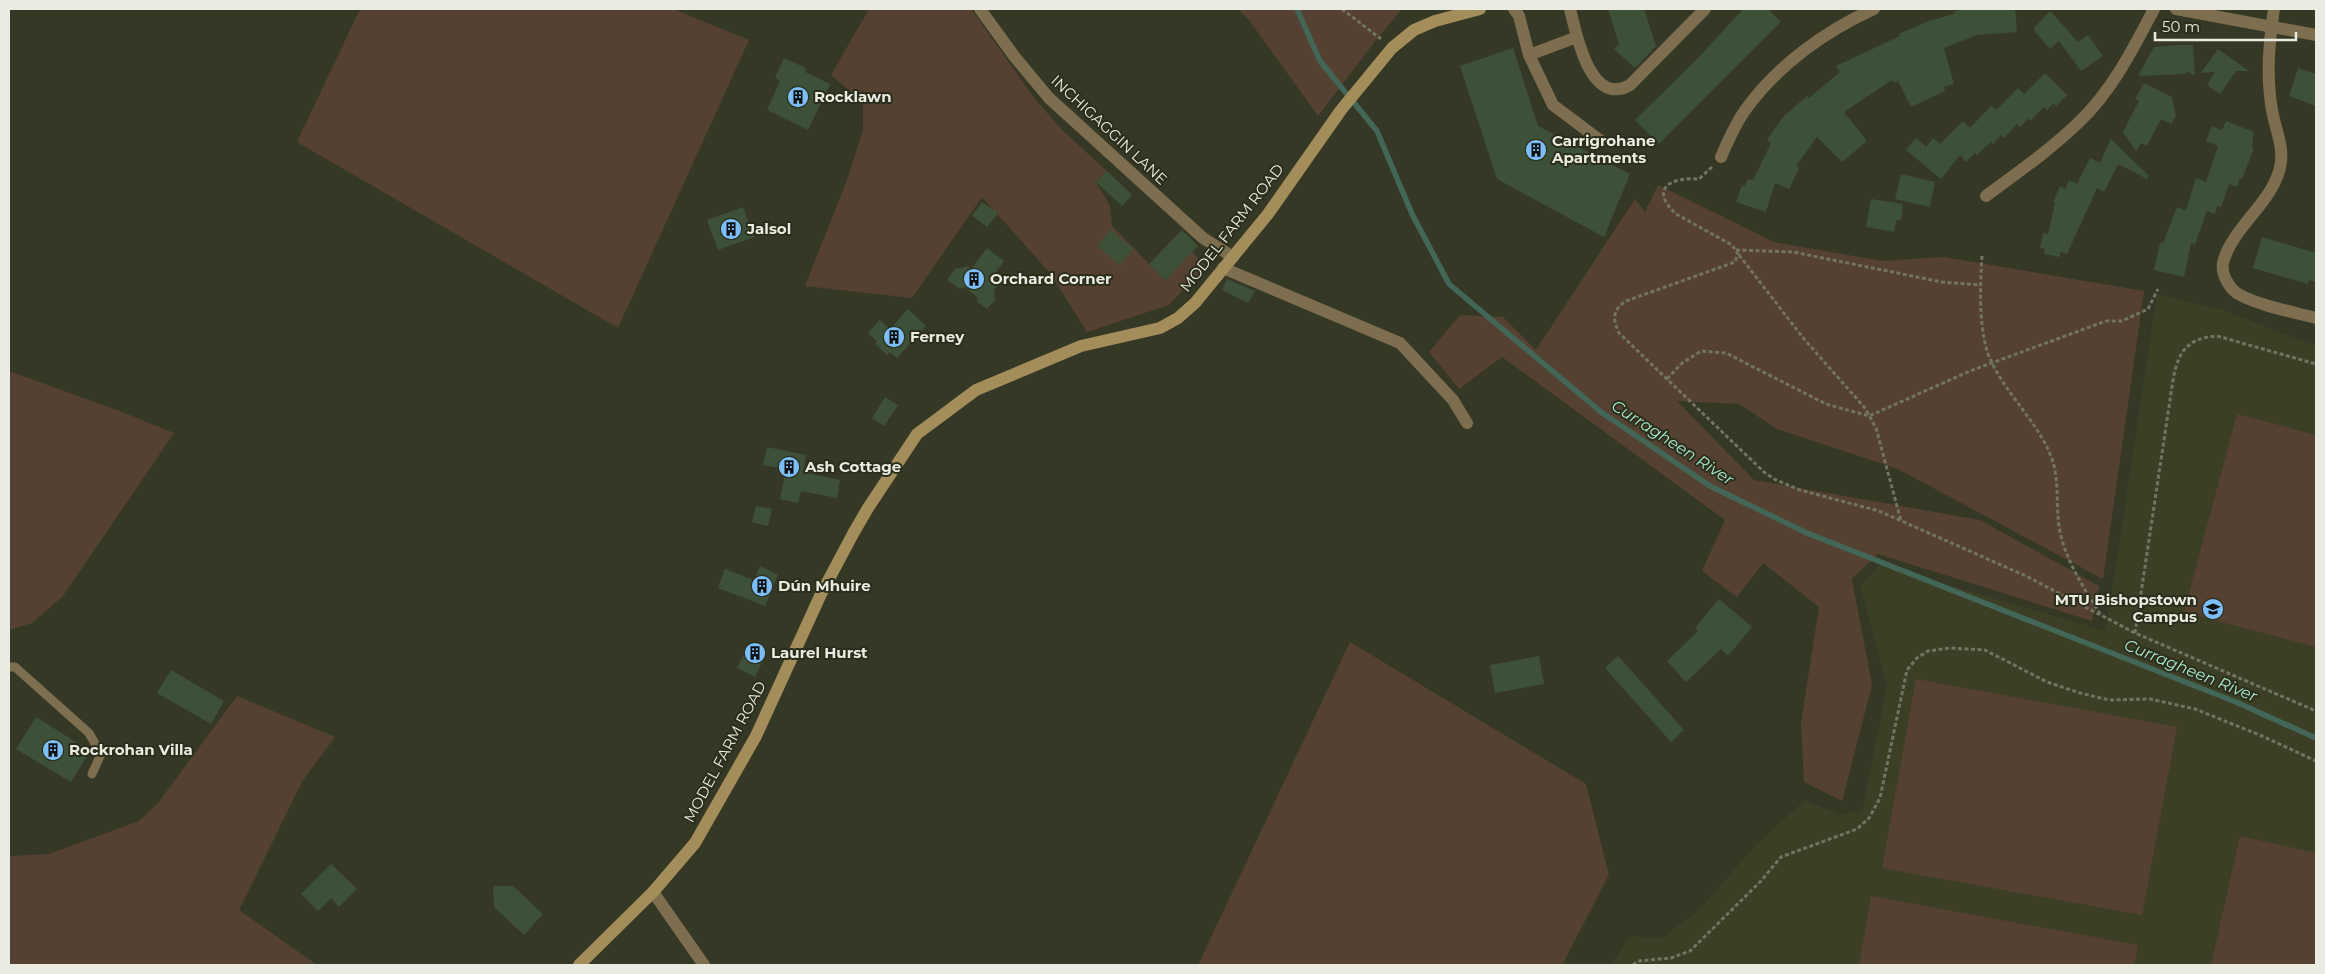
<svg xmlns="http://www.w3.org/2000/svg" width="2325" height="974" font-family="Montserrat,sans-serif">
  <rect width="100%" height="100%" fill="#363826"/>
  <!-- built -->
  <polygon fill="#3c3f26" points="2157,294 2220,309 2316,346 2316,965 1612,965 1629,936 1662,938 1700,909 1755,846 1805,800 1840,815 1862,811 1887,685 1860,586 1879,565 2106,631"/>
  <!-- green -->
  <g fill="#554131">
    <polygon points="360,9 673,9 749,40 618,328 297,142"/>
    <polygon points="869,9 971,9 1035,99 1062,130 1107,171 1096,182 1110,206 1112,226 1165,280 1192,252 1206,266 1169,305 1087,332 1050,273 982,197 912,298 805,286 847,180 863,130 863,102 831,75"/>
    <polygon points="1238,9 1402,9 1376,40 1318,116 1249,20"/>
    <polygon points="1658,185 1774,242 1882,261 1944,257 2144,291 2103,579 1898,469 1777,429 1739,404 1677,401 1754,480 1980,520 2099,586 2092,621 1878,554 1852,579 1872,685 1842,801 1804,782 1801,723 1819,607 1763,563 1737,597 1702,571 1725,520 1502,357 1459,389 1429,352 1460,315 1503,317 1536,350 1635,199 1645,212"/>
    <polygon points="9,371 122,412 174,433 63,596 32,623 9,630"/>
    <polygon points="2237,414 2316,435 2316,647 2184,612"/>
    <polygon points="1350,642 1586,784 1609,875 1562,965 1198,965"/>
    <polygon points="1916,679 2177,727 2142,915 1882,868"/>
    <polygon points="237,696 335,737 303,780 239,910 317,965 9,965 9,856 49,854 139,821 158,803"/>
    <polygon points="2240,836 2316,853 2316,965 2211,965"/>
    <polygon points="1871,896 2138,945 2134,965 1859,965"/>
  </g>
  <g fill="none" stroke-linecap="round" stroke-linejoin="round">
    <!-- stream -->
    <polyline stroke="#426757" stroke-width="5.5" points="1297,9 1320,61 1377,131 1412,214 1449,284 1601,412 1710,486 1807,533 2236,702 2316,738"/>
  </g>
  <!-- building -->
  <g fill="#3d5138">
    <polygon points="1608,9 1644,9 1656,46 1635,68 1614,49 1619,44"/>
    <polygon points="1743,9 1768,9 1781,22 1659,144 1635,120 1699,57"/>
    <polygon points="1962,9 2015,9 2017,32 1977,35 1944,48 1954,84 1944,87 1945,91 1911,107 1898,81 1894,83 1892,80 1844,112 1867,141 1842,162 1817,137 1796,166 1799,168 1789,189 1775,183 1766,212 1736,202 1742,185 1745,186 1748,179 1753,180 1771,143 1767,140 1783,117 1807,96 1809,98 1840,72 1836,66 1900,36 1899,34 1929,21 1954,14 1953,12"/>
    <polygon points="2050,11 2078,42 2088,35 2103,56 2081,71 2059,41 2050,49 2033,29"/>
    <polygon points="2178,45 2193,45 2195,76 2187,71 2186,74 2138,76 2154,47"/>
    <polygon points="1513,48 1538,126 1630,174 1604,237 1497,179 1460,66"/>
    <polygon points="2218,49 2249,71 2236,71 2220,94 2207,85 2215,72 2201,73"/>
    <polygon points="784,58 806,68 805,72 830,84 808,130 767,110 780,81 775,78"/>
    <polygon points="2298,68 2316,74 2316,106 2289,96"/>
    <polygon points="2045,73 2067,95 2056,106 2054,103 2047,110 2044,107 2030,121 2029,118 2020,127 2017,124 2004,138 2001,135 1993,144 1991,142 1977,155 1975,153 1966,162 1960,155 1941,179 1906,150 1916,138 1926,147 1933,138 1940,144 1963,121 1970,128 1991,106 1996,110 2018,88 2024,94"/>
    <polygon points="2144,83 2172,97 2176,116 2171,124 2161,119 2147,146 2141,143 2136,151 2123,132 2139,101 2135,99"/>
    <polygon points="2226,121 2254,132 2252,147 2254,148 2242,179 2240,178 2237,187 2229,184 2221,207 2217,206 2215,214 2207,211 2195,244 2191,243 2184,277 2154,270 2160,243 2163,243 2177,207 2186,210 2196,178 2206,182 2218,146 2206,141 2212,126 2222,130"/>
    <polygon points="2111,139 2149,176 2147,179 2118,164 2104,192 2097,188 2067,254 2060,252 2060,257 2044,254 2045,249 2040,248 2043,233 2048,234 2055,203 2053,202 2060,186 2065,189 2069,180 2077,184 2090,158 2100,163"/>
    <polygon points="1107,171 1132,195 1122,206 1096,182"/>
    <polygon points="1901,174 1935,182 1930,207 1895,199"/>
    <polygon points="1871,199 1903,204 1901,220 1896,220 1894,232 1866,227"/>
    <polygon points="982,202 998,213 987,227 972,216"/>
    <polygon points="743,207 754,237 718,250 707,220"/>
    <polygon points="1111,230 1133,249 1120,265 1097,246"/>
    <polygon points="1182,230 1198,246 1165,280 1149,264"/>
    <polygon points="2262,237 2316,253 2316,282 2309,280 2308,284 2253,268"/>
    <polygon points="987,248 1004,261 993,276 1001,282 994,290 995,300 987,309 977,302 977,297 965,287 960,289 947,280 955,269 968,266 971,269"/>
    <polygon points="1227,279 1255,291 1248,303 1222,290"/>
    <polygon points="908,309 926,326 897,358 890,352 887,355 875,344 877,341 868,333 880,320 890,329"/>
    <polygon points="885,397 898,405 884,426 872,418"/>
    <polygon points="767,447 806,455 803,472 840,480 837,498 801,491 798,503 780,499 786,469 763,465"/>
    <polygon points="756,506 772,509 768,526 752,522"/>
    <polygon points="760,566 778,575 765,606 718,588 725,569 754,580"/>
    <polygon points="1719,599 1752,627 1728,656 1721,649 1686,682 1667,661 1698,631 1695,628"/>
    <polygon points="749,643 767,652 755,677 737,668"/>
    <polygon points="1539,656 1544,684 1495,693 1490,665"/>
    <polygon points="1618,656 1684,730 1671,742 1605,668"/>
    <polygon points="171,670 224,701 211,724 157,693"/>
    <polygon points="36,717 90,751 71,782 16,749"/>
    <polygon points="331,864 357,889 339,907 331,898 318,911 301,894"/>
    <polygon points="493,886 513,886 543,914 524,935 494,907"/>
  </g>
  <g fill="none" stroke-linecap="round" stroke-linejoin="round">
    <!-- path -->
    <g stroke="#727363" stroke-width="3" stroke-dasharray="4 2.5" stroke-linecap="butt">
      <polyline points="1342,9 1381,39"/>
      <path d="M1712 167 1699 179C1672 177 1648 188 1676 214L1732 245 1738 254 1735 262 1626 301C1613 309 1612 319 1619 333L1765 473 1776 480 1800 490 1879 511 2026 576 2135 633 2316 711"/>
      <polyline points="1736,250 1793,252 1942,282 1981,285"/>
      <polyline points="1739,255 1804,339 1865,408 1876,428 1901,521"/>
      <path d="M1982 256C1980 287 1978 333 1991 361 2008 397 2041 425 2053 462 2059 483 2056 505 2059 526 2063 556 2085 591 2101 615"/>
      <polyline points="1667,379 1681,364 1701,351 1726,353 1826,404 1869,416 1970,371 2106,321 2122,321 2148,309 2158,289"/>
      <path d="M2135 633 2173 380C2178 352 2187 338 2217 336L2316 364"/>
      <polyline points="1633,965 1638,961 1671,958 1690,951 1760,882 1781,857 1857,829 1869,818 1880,798 1907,670 1917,658 1928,651 1950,648 1985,650 2047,682 2080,693 2109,700 2150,699 2195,709 2262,736 2316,761"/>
    </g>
    <!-- service -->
    <polyline stroke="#7c6e4f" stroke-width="9" points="9,667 15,667 89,733 101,754 92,774"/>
    <!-- minor -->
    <g stroke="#7c6e4f" stroke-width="12">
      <polyline points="1514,9 1519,16 1529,55 1553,105 1601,141"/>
      <path d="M1570 9C1576 33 1590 108 1630 85L1705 9"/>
      <polyline points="2176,9 2316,35"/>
      <path d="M2274 9C2269 43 2266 76 2272 110 2275 128 2283 144 2281 162 2276 201 2232 226 2223 263 2221 275 2230 290 2240 295 2261 306 2293 312 2316 318"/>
      <polyline points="1529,55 1577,37"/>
      <path d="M1721 157C1728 141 1735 124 1746 109 1778 65 1825 31 1874 9"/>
      <path d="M1986 196C2017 173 2050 150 2078 123 2112 91 2133 49 2154 9"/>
      <polyline points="1223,268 1400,343 1453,400 1467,423"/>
      <polyline points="653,892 704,965"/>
    </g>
    <!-- tertiary -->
    <polyline stroke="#7c6e4f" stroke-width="12" points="980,9 1014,56 1049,98 1203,238 1233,257"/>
    <!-- secondary -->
    <polyline stroke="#a38d5a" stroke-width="12" points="579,965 653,892 695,843 756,736 821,594 854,532 868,508 917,434 976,390 1081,346 1160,328 1178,318 1195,303 1268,214 1341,110 1392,48 1414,30 1435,21 1480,9"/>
  </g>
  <!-- icons -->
  <defs>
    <g id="building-disc" transform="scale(1.125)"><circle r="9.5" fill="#7bbef8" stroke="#2c2e1c"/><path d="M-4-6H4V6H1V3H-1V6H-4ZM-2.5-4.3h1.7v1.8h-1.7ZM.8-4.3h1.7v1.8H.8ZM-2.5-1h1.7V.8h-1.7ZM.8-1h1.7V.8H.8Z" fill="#111"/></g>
    <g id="university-disc" transform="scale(1.125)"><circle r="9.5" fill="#7bbef8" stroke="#2c2e1c"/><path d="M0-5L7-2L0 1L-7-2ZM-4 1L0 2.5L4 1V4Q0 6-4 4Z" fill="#111"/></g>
  </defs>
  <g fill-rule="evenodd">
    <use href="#building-disc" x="798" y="97"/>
    <use href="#building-disc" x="1536" y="150"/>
    <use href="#building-disc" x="731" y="229"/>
    <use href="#building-disc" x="974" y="279"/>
    <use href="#building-disc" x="894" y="337"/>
    <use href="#building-disc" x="789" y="467"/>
    <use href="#building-disc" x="762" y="586"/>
    <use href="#university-disc" x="2213" y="609"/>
    <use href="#building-disc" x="755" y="653"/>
    <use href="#building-disc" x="53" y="750"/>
  </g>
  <g text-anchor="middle" stroke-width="4" stroke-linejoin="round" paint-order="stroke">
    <!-- poi labels -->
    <g font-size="15" font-weight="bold" fill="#ebece1" stroke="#2c2e1c" text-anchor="start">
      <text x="814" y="102">Rocklawn</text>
      <text x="1552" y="146">Carrigrohane<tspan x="1552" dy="17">Apartments</tspan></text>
      <text x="747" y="234">Jalsol</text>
      <text x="990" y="284">Orchard Corner</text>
      <text x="910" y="342">Ferney</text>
      <text x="805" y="472">Ash Cottage</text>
      <text x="778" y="591">Dún Mhuire</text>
      <text x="2197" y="605" text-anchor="end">MTU Bishopstown<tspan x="2197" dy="17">Campus</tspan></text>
      <text x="771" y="658">Laurel Hurst</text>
      <text x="69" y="755">Rockrohan Villa</text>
    </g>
    <!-- street labels -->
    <g font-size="15" fill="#ebece1" stroke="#2c2e1c">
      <text transform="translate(1109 130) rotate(43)" y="5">INCHIGAGGIN LANE</text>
      <text transform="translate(1232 228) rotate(-52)" y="5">MODEL FARM ROAD</text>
      <text transform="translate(725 752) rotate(-62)" y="5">MODEL FARM ROAD</text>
    </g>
    <!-- water labels -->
    <g font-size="16" font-style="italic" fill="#a8ebce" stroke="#2c2e1c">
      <text transform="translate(1673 442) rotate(33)" y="6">Curragheen River</text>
      <text transform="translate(2191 670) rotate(22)" y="6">Curragheen River</text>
    </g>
  </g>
  <!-- border -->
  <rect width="2325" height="974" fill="none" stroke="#ebece1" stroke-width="20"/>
  <!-- scale -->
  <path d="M2155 32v8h141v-8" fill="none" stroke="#ebece1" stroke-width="2.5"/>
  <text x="2162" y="32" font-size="15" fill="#ebece1" stroke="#2c2e1c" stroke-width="4" paint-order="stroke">50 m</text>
</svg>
